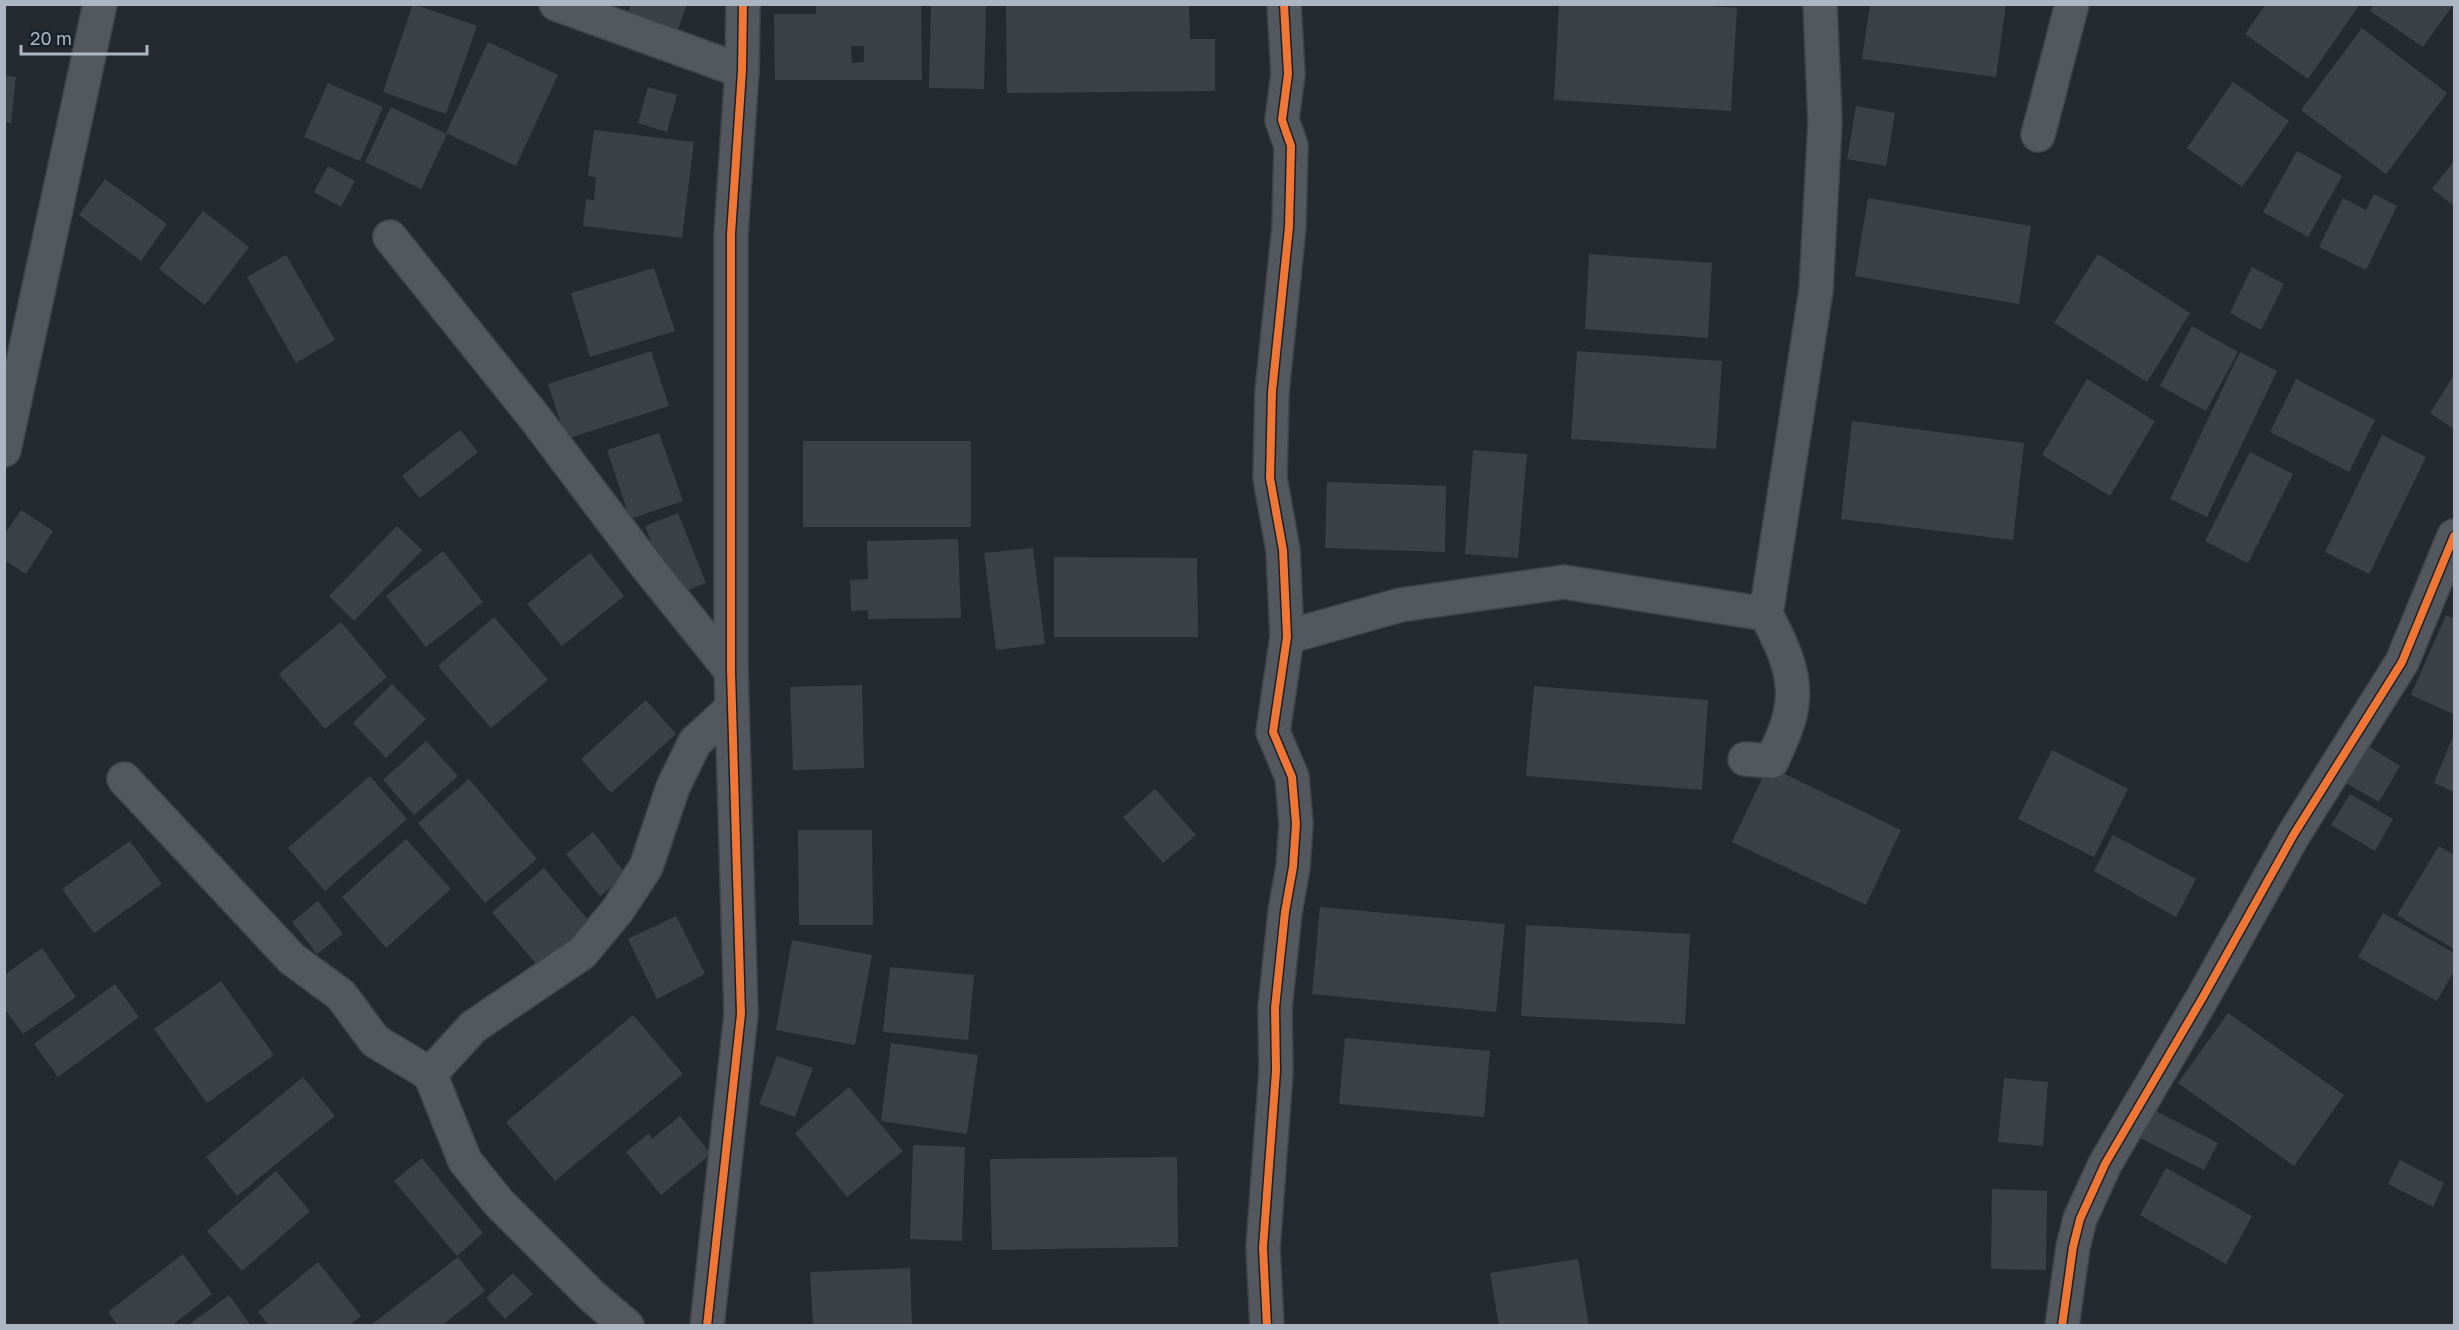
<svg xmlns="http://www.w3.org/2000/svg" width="2459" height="1330" font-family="'Golos Text',sans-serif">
  <rect width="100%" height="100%" fill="#242a30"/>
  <!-- building -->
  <g fill="#3c4147" fill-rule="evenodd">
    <polygon points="413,4 477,26 446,114 383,92"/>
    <polygon points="631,4 687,4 677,33 627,16"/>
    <path d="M816 4H921L922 80H775L774 14H816ZM851 46H864V62L852 63Z"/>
    <polygon points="931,4 986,4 984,89 929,88"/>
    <polygon points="1006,4 1189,4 1190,39 1215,39 1215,91 1007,93"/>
    <polygon points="1559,4 1680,4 1737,8 1731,111 1554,100"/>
    <polygon points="1870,4 2006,4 1996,77 1862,59"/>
    <polygon points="2266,4 2360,4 2308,79 2245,34"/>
    <polygon points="2374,5 2453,5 2423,47 2370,11"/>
    <polygon points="2362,28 2447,93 2386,174 2301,110"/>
    <polygon points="488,42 558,75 516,166 446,133"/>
    <polygon points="4,75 16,77 11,123 4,122"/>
    <polygon points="2233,82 2289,121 2242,187 2187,148"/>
    <polygon points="328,83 383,107 360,161 304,137"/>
    <polygon points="648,87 677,95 667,132 638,123"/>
    <polygon points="1856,106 1895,113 1886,166 1847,159"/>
    <polygon points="391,107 447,134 421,189 365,162"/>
    <polygon points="594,130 694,142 682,238 583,226 586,199 594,200 596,177 588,176"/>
    <polygon points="2297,151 2342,176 2308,237 2263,212"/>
    <polygon points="2454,161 2454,206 2432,189"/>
    <polygon points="328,166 355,181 341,207 314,192"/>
    <polygon points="105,179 167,224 141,261 79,215"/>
    <polygon points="2374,194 2397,206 2366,270 2319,247 2343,198 2366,210"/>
    <polygon points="1868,198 2031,226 2019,304 1855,276"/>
    <polygon points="203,211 249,247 205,305 159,269"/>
    <polygon points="1589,254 1712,263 1708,338 1585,329"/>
    <polygon points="2098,254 2190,313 2147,382 2054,323"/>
    <polygon points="286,255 335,340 296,363 247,277"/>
    <polygon points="2252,267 2284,284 2261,330 2230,313"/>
    <polygon points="654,268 675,331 590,357 571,293"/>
    <polygon points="2192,326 2238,352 2206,411 2160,386"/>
    <polygon points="651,351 669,406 566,439 548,384"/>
    <polygon points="1577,351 1722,361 1716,449 1571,439"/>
    <polygon points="2240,352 2277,371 2207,517 2170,499"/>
    <polygon points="2454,375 2454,429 2430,413"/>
    <polygon points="2087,379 2155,421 2110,496 2042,455"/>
    <polygon points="2296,379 2375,420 2349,472 2270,432"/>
    <polygon points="1852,421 2024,443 2013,540 1841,519"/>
    <polygon points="460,430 478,452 420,498 402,476"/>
    <polygon points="659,433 683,501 630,519 607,450"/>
    <polygon points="2382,435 2426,457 2369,574 2325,552"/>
    <rect x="803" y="441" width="168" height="86"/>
    <polygon points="1473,450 1527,454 1518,558 1465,554"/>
    <polygon points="2250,452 2293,474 2248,563 2205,541"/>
    <polygon points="1327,482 1446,486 1445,552 1325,548"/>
    <polygon points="21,510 53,531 26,574 4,560 4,535"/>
    <polygon points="678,513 706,583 673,596 645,526"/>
    <polygon points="397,526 422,550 354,621 329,596"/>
    <polygon points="958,539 961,618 868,619 868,610 851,611 850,580 868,579 867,541"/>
    <polygon points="1033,548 1045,644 996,650 984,553"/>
    <polygon points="443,551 483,602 426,647 386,596"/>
    <polygon points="590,553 624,596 562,646 527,604"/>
    <polygon points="1054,557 1197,558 1198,637 1054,637"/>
    <polygon points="2446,615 2454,619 2454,709 2453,714 2411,695"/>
    <polygon points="494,617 548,680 491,728 438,666"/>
    <polygon points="341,622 387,677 325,729 279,674"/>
    <polygon points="392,684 426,719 386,758 353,723"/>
    <polygon points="862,685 864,768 793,770 790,687"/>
    <polygon points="1534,686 1708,700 1702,790 1526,776"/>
    <polygon points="646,700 676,734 611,793 581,759"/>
    <polygon points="2453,736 2454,736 2454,792 2434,783"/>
    <polygon points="426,741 458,776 414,815 383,780"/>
    <polygon points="2368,746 2400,766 2379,802 2346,783"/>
    <polygon points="2052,750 2128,789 2094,857 2018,819"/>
    <polygon points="1768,766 1901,830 1866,905 1732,842"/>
    <polygon points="370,776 407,819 325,891 288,848"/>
    <polygon points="469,779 537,859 485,903 418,823"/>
    <polygon points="1155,789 1196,835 1163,863 1123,817"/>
    <polygon points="2350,794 2393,819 2375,851 2331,825"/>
    <polygon points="798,830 872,830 873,925 799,925"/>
    <polygon points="593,832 626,875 600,896 566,854"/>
    <polygon points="2113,835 2196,879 2176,917 2094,871"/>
    <polygon points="406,839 451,889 386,948 342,897"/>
    <polygon points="130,841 162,884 94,933 62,889"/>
    <polygon points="2439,846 2454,855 2454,949 2397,915"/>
    <polygon points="544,868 595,928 542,971 492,912"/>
    <polygon points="318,901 343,934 317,954 292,922"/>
    <polygon points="1320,907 1505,924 1496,1012 1312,994"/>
    <polygon points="2383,913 2454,953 2454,971 2437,1001 2358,957"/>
    <polygon points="676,916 705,974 657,999 628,939"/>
    <polygon points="1526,925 1690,934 1685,1024 1521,1016"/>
    <polygon points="792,940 872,955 855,1045 776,1030"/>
    <polygon points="42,948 76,997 23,1034 4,1008 4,975"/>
    <polygon points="890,967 974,975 968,1040 883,1032"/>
    <polygon points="221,981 274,1055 207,1103 154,1029"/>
    <polygon points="115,984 139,1017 58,1077 34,1044"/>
    <polygon points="2228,1013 2344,1095 2294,1166 2178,1083"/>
    <polygon points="633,1015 683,1074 555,1181 506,1122"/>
    <polygon points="1345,1038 1490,1051 1484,1117 1339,1104"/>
    <polygon points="891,1043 978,1055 967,1134 881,1121"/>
    <polygon points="777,1056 813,1068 795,1117 759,1104"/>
    <polygon points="303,1077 335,1116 237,1196 206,1157"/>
    <polygon points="2004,1078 2048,1082 2043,1146 1998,1142"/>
    <polygon points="849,1087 903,1151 847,1197 795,1133"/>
    <polygon points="2148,1107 2218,1143 2204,1170 2134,1135"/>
    <polygon points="680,1116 711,1154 661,1195 626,1152 649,1133 652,1139"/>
    <polygon points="913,1145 965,1147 962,1241 910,1239"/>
    <polygon points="1177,1157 1178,1247 992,1250 990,1159"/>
    <polygon points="422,1158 483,1233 457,1256 394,1181"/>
    <polygon points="2400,1160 2444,1183 2433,1207 2388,1184"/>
    <polygon points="2166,1168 2252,1216 2226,1264 2140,1215"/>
    <polygon points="276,1171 310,1211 242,1271 207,1231"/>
    <polygon points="1992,1189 2047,1191 2046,1270 1991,1269"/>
    <polygon points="183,1254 212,1294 171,1326 118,1326 108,1312"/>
    <polygon points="458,1257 485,1291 441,1326 370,1326"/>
    <polygon points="1578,1259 1589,1326 1499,1326 1490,1273"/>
    <polygon points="318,1262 361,1316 349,1326 270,1326 258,1312"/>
    <polygon points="910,1268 912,1326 813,1326 810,1272"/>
    <polygon points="513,1273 533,1294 505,1319 486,1298"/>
    <polygon points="229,1295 251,1326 187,1326"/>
  </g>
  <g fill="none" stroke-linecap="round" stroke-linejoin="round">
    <!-- minor casing -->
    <g stroke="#404449" stroke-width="36">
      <g id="minor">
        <polyline points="556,4 742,71"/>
        <polyline points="2038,135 2072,4"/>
        <polyline points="390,237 535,418 645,564 731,671"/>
        <polyline points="4,450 100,4"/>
        <polyline points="1287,637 1400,605 1564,582 1766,614"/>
        <path d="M1745 759 1772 761C1780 743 1790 723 1792 703 1796 672 1780 641 1766 614L1816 290 1825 122 1820 4"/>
        <polyline points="124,779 292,959 341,995 375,1041 430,1074 465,1161 499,1203 592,1296 627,1326"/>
        <polyline points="430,1074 473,1027 582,953 617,911 646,867 673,787 695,742 732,708"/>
        <polyline points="707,1326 741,1014 731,671 731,234 742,71 743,4"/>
        <polyline points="1267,1326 1263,1248 1276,1071 1275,1008 1285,912 1293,867 1296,824 1292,777 1273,732 1287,637 1283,550 1270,478 1272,392 1289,227 1291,146 1282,120 1288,74 1284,4"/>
        <polyline points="2062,1326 2073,1247 2080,1219 2105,1164 2203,997 2294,834 2402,662 2454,536"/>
      </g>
    </g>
    <!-- minor -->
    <use href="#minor" stroke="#53585f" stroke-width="33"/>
    <!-- cycleway casing -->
    <g stroke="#18212a" stroke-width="11">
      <g id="cycleway">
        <polyline points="707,1326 741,1014 731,671 731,234 742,71 743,4"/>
        <polyline points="1267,1326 1263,1248 1276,1071 1275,1008 1285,912 1293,867 1296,824 1292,777 1273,732 1287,637 1283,550 1270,478 1272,392 1289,227 1291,146 1282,120 1288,74 1284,4"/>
        <polyline points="2062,1326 2073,1247 2080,1219 2105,1164 2203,997 2294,834 2402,662 2454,536"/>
      </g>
    </g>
    <!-- cycleway -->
    <use href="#cycleway" stroke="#f07635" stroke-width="8"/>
  </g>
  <!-- border -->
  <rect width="2459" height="1330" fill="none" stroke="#acb6c3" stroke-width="12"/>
  <!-- scale -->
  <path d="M21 45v9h126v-9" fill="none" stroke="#acb6c3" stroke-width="3"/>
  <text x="30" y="45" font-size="18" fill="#acb6c3" stroke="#18212a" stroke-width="4.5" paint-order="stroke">20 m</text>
</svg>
